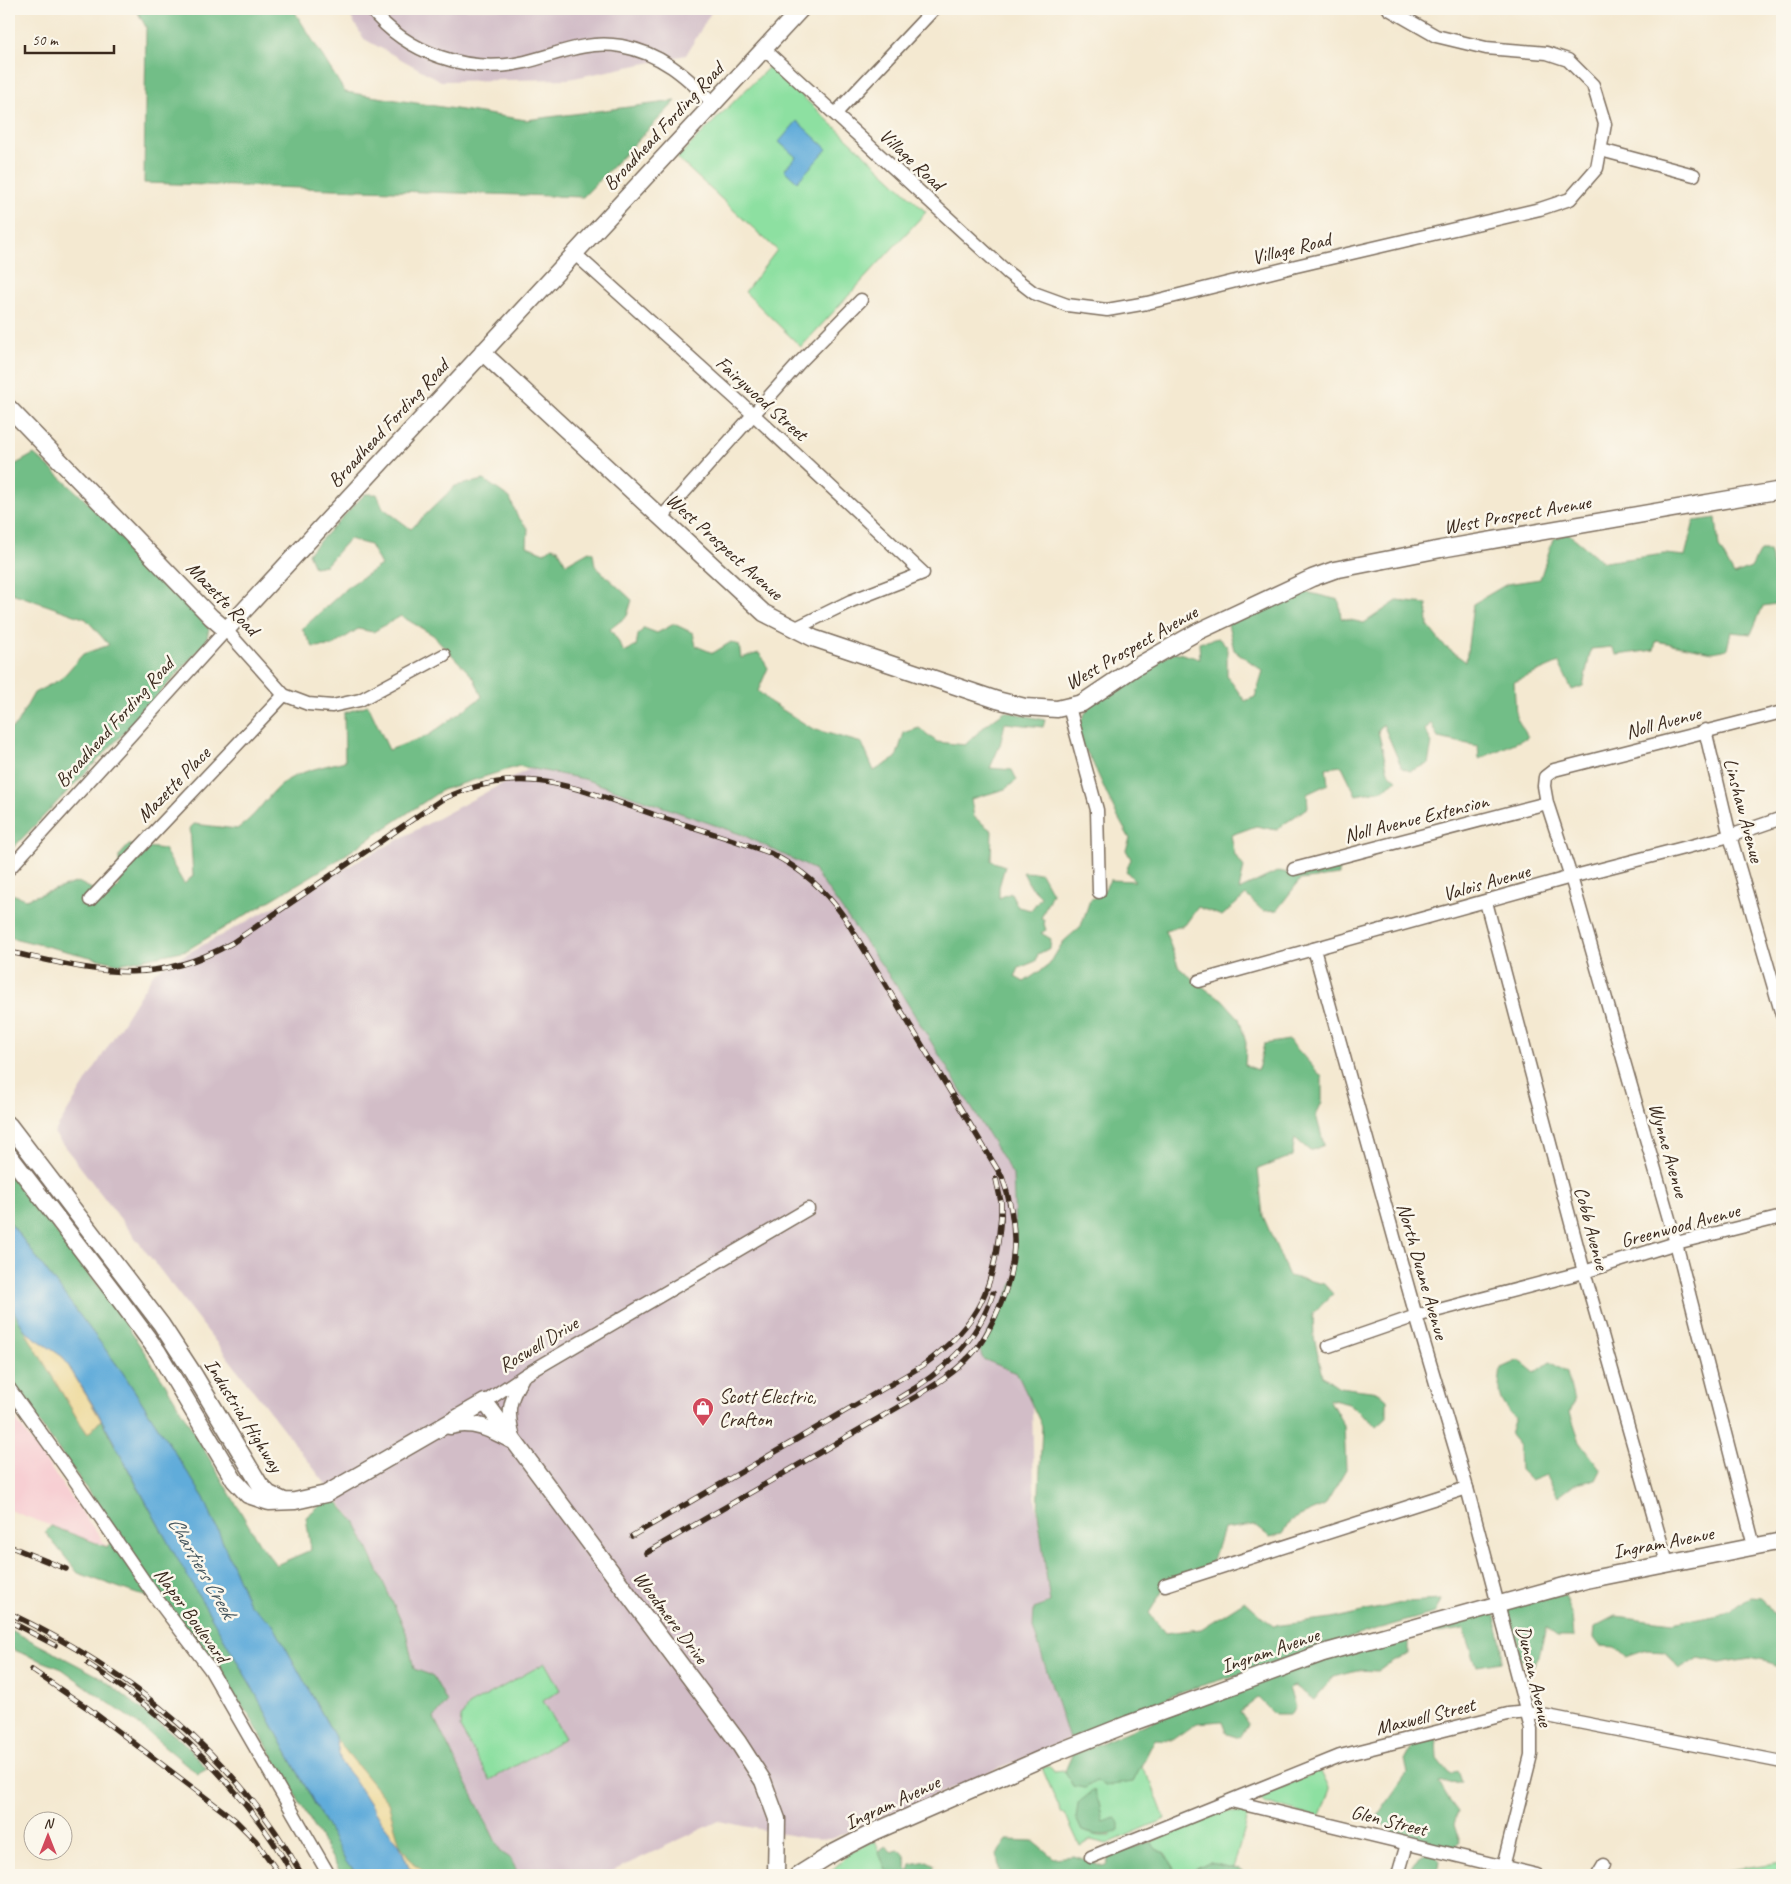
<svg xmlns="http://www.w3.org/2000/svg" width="1791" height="1884" font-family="Caveat,sans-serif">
  <rect width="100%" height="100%" fill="#fbf7ec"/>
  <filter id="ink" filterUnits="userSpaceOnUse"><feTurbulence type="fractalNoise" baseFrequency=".02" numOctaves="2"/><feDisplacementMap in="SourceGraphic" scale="10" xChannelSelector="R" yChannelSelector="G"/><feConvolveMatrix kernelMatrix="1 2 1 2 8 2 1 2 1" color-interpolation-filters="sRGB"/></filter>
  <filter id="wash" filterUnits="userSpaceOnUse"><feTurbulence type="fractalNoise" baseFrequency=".0096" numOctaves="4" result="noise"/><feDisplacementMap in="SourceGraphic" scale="20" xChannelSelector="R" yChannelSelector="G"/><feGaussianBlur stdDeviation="1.12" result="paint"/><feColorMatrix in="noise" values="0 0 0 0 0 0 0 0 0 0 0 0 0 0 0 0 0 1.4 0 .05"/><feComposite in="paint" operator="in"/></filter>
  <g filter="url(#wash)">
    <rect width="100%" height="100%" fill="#f4e9d1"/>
    <!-- built -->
    <polygon fill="#f7cfd3" points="9,1410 107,1547 9,1510"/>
    <!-- industrial -->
    <g fill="#d2bdc7">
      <polygon points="346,9 713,9 686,55 569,79 441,81 364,39"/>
      <polygon points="540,763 813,837 1026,1159 1034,1489 1050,1603 1033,1628 1069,1739 831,1839 805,1838 719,1821 604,1875 519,1875 510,1858 501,1852 433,1718 447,1702 433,1676 414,1669 406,1632 356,1523 54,1133 155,971"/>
    </g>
    <!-- green -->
    <g fill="#8de0a1" stroke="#648560" fill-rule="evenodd">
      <polygon points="770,66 926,212 801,347 745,292 777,250 677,158"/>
      <polygon points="545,1663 560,1690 543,1701 565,1738 490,1780 460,1728 461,1718 468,1706"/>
      <path d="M1050 1766 1054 1772 1065 1771 1073 1786 1096 1781 1133 1782 1141 1766 1151 1782 1165 1819 1107 1844 1091 1840 1080 1846 1065 1814H1062L1042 1768ZM1099 1802 1103 1823 1111 1836H1099L1082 1831 1076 1818Z"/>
      <path d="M1320 1770 1330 1790 1319 1819 1271 1804H1266L1261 1799 1262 1794C1271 1794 1309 1775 1320 1770Z"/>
      <polygon points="1222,1810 1249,1814 1233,1868 1209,1863 1184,1875 1179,1875 1165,1853 1157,1849 1151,1842"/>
      <polygon points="875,1840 886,1870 895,1875 830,1875 833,1869 847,1856 845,1854"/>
      <polygon points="1782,1862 1782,1875 1696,1875"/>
    </g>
    <!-- forest -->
    <g fill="#72be87" stroke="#567452">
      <polygon points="136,9 293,9 345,92 526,120 676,101 583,197 144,183 146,27"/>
      <path d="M34 454C96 508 156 566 209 629L206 642 117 740 9 852V730L16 725 34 693 61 679 83 654 109 645 86 619 9 592V468Z"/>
      <path d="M484 480 510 498 517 516 528 528 527 546 544 553 552 547 558 549 566 564 589 551 593 553 595 566 632 600 627 616 610 629 617 639 624 652 636 646 638 635 644 628 657 633 674 624 693 633 696 646 713 653 731 642 739 645 741 658 759 653 768 668 758 691 770 702 813 729 862 743 874 771 896 758 904 733 919 728 937 742 965 745 988 723 1005 711 1045 720 1043 727 1005 723 1000 745 990 768 1012 770 1017 780 1005 789 971 799 974 817 992 831 991 861 1005 866 999 887V898L1011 893 1018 907 1031 910 1041 897 1030 886 1023 872 1041 873 1052 893 1041 918 1045 920 1044 924 1046 930 1041 933 1051 939 1050 948 1038 954 1036 961 1019 968 1015 977 1024 982 1049 965 1063 942 1081 926 1090 900 1103 892 1110 880 1135 881 1126 871 1131 859 1126 850 1130 839 1116 814 1091 759 1084 748 1071 740 1077 727 1096 695 1175 652 1200 659 1199 643 1218 638 1227 646V676L1245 701 1255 697 1263 671 1234 650 1228 624 1306 592 1339 600 1341 618 1364 623 1397 601 1427 604 1428 626 1443 645 1466 662 1473 604 1507 584 1540 579 1553 539 1568 533 1603 562 1665 554 1685 556 1694 521 1716 518 1719 547 1734 575 1751 568 1760 551H1769L1776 575 1782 573V603L1763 606 1751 634 1731 632 1727 649 1713 652 1656 641 1654 650 1617 655 1612 647 1591 649 1583 686 1572 690 1559 663 1514 682 1516 717 1528 737 1479 759 1478 746 1438 738 1431 723 1425 730 1432 743 1428 764 1410 771 1402 768 1383 724 1378 731 1388 772 1397 780 1383 790 1356 795 1342 766 1326 768 1328 784 1307 794 1308 807 1276 830 1256 826 1231 835 1235 855 1244 867 1239 890 1279 871 1292 874 1332 864 1339 866V875L1300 880 1277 910 1263 911 1246 895 1222 916 1198 907 1185 925 1165 931 1179 968 1207 990 1222 999 1239 1018 1246 1043 1245 1065 1258 1070 1264 1044 1289 1040 1322 1077V1102L1316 1115 1324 1145 1310 1151 1295 1138 1292 1156 1258 1169 1263 1216 1289 1276 1324 1284 1333 1294 1313 1313 1314 1337 1323 1376 1339 1387 1379 1392 1387 1399V1417L1377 1426 1349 1404 1329 1399 1344 1426 1346 1469 1325 1505 1291 1520 1282 1534 1270 1537 1254 1525 1223 1529 1211 1566 1163 1590 1149 1613 1165 1633 1201 1629 1245 1601 1273 1626 1331 1619 1406 1602 1441 1600 1435 1613 1377 1629 1244 1673 1183 1691 1069 1739 1033 1628 1034 1609 1050 1603 1038 1513 1042 1426 1017 1373 983 1359 980 1350 1017 1276 1013 1175 898 988 813 869 743 835 584 779 519 766 442 790 333 863 187 950 119 964 9 937V893L26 899 78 882 108 897 119 886V856L129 845 164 849 184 884 193 876 190 828 194 824 237 829C256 816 262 803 277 788 295 771 323 767 345 761L344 713 368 705 389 750 429 735 482 697 474 678 433 635 401 616 373 632 358 629 332 646 313 647 302 629 349 586 381 565 370 545 349 539 326 565 314 567 308 553 365 494H377L383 508 411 529 455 486Z"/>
      <polygon points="9,1172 110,1300 166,1385 259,1543 276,1565 311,1550 306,1517 332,1495 356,1523 406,1632 414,1669 433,1676 447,1702 434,1718 501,1852 510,1858 519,1875 426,1875 420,1868 413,1863 399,1844 388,1803 336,1739 272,1623 249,1604 204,1498 123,1373 9,1221"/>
      <polygon points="9,1303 77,1418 88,1434 101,1420 170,1546 252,1687 346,1862 360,1875 342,1875 250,1717 165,1600 137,1594 78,1573 45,1532 51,1526 107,1547 118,1533 9,1380"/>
      <path d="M1519 1360 1535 1373 1550 1362 1567 1373 1574 1401 1570 1412 1580 1442 1601 1470 1596 1480 1574 1484 1558 1496 1546 1475 1531 1481 1520 1470 1519 1446 1510 1435 1515 1418C1496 1399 1498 1394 1501 1368Z"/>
      <polygon points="1564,1595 1572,1616 1574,1636 1557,1636 1546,1628 1539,1656 1530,1671 1518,1655 1518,1644 1508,1623 1509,1608 1514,1604"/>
      <polygon points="1750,1596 1762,1597 1774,1614 1782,1611 1782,1668 1768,1662 1750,1658 1719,1663 1698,1658 1679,1670 1666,1651 1647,1650 1626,1657 1615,1647 1600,1646 1594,1638 1595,1627 1616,1616 1672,1623 1730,1612"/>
      <polygon points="1494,1614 1502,1643 1502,1662 1477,1666 1464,1629 1431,1634 1430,1628 1480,1615"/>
      <polygon points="9,1629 102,1678 183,1742 207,1769 198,1774 138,1724 62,1669 9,1648"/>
      <polygon points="1408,1633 1408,1654 1378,1671 1357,1670 1334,1676 1314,1700 1295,1686 1289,1688 1295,1706 1290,1715 1275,1715 1258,1698 1240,1712 1248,1724 1240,1738 1227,1734 1222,1721 1197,1723 1173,1740 1155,1739 1133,1782 1105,1786 1096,1781 1085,1788 1073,1786 1065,1771 1072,1755 1218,1694"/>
      <polygon points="1436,1739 1437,1759 1450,1775 1458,1771 1462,1782 1439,1783 1447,1797 1458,1812 1454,1824 1460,1842 1453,1850 1393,1837 1377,1816 1407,1773 1404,1761 1413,1744"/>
      <path d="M1094 1790 1099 1802 1103 1822 1115 1818 1119 1821V1830C1107 1838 1096 1835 1082 1831L1076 1818 1078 1803Z"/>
      <polygon points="1007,1840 1033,1841 1054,1858 1074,1856 1103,1866 1107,1864 1109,1855 1151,1842 1157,1849 1164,1853 1179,1875 1000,1875 997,1854"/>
      <path d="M885 1846 892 1852 898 1849C906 1854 907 1859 906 1868L909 1871 911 1864 927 1861 935 1865 932 1870 934 1874 933 1875H895L886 1870 879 1853Z"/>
      <path d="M1431 1853 1439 1861 1437 1875H1408C1411 1863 1419 1855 1431 1853Z"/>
      <polygon points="1209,1863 1237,1869 1249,1875 1184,1875"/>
    </g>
    <!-- sand -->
    <g fill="#eeda9e" stroke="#94825e">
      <polygon points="25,1331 63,1357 101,1420 88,1434 77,1418"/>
      <polygon points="336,1739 388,1803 400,1845 413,1863 420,1868 426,1875 416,1875 409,1867 400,1846 380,1820 353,1778 341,1763"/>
    </g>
    <!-- water -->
    <g fill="#61acda" stroke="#4e6b7c">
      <polygon points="797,121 827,149 797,182 784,170 796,157 779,142"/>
      <polygon points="9,1221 123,1373 204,1498 249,1604 272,1623 336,1739 341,1763 353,1778 380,1820 399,1844 409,1867 416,1875 360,1875 346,1862 252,1687 170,1546 98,1413 63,1357 25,1331 9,1303"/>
    </g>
  </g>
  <g filter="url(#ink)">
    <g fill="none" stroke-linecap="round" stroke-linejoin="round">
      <!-- minor casing -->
      <g stroke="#7c6d5d" stroke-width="15">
        <g id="minor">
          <path d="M371 9C406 53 469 75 525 62 558 54 586 40 621 46 661 53 686 76 713 103"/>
          <polyline points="764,49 1008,273 1034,293 1067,305 1107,310 1147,303 1296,266 1540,209 1570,199 1597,168 1605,124 1593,85 1568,60 1547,53 1486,48 1436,36 1389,9"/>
          <polyline points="835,114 934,9"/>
          <polyline points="1601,150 1694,175"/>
          <polyline points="574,253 754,415 923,573 851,601 794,629"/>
          <polyline points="661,518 800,362 861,300"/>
          <polyline points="1069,707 1097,810 1099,892"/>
          <polyline points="1705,730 1730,836 1782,1015"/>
          <polyline points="9,869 226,630 284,695 308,704 332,706 360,700 444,655"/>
          <polyline points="1294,869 1547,803"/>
          <polyline points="90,900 284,695"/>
          <polyline points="1486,902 1584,1272 1667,1563"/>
          <polyline points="1314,949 1416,1316 1467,1488 1531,1729 1531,1755 1501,1875"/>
          <polyline points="1199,981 1571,877 1730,836 1782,818"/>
          <polyline points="1329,1346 1416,1316 1584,1272 1676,1243 1782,1217"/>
          <polyline points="9,1388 74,1479 153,1594 210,1669 329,1875"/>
          <polyline points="485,1402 525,1375 808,1209"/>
          <path d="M514 1438C507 1411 508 1403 522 1379"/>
          <polyline points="1754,1546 1676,1243 1571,877 1547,803 1544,786 1545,777 1554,770 1782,712"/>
          <polyline points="1165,1585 1467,1488"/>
          <polyline points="1231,1801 1537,1875"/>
          <polyline points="1091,1857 1340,1756 1508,1714 1527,1712 1782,1762"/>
          <polyline points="1398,1875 1407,1844"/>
          <polyline points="1598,1875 1604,1865"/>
        </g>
      </g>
      <!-- tertiary casing -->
      <g stroke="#7c6d5d" stroke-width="19">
        <g id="tertiary">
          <polyline points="482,352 764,613 813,638 997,700 1025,707 1057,709 1082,703 1134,668 1197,632 1312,578 1334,570 1441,549 1782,490"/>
          <polyline points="9,408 211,617 226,630 801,9"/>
          <polyline points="9,1125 161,1324 193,1373 260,1485 269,1494 282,1500"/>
          <polyline points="9,1155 119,1299 158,1352 234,1480 248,1495 269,1502 295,1501 326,1494 485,1402 738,1742 763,1781 777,1819 776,1875"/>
          <path d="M450 1426C473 1420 491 1429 511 1440"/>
          <polyline points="798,1875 835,1852 876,1831 1050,1755 1128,1724 1323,1653 1586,1580 1782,1541"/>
        </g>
      </g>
      <!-- minor -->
      <use href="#minor" stroke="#fff" stroke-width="12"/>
      <!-- tertiary -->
      <use href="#tertiary" stroke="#fff" stroke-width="16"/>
      <!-- rail casing -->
      <g stroke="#3b2a1e" stroke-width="5.5">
        <g id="rail">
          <path d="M9 952C94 970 150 989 232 943L441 800C523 760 578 789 658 816 695 828 733 839 770 853 802 869 824 889 845 918L1002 1177C1020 1227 1018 1268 995 1317 988 1332 980 1347 968 1358 954 1373 936 1384 919 1395L646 1553"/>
          <polyline points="996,1179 1001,1202 1001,1221"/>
          <path d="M899 1398C942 1373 978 1341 993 1293"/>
          <path d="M632 1536 922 1366C981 1324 995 1285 1001 1215"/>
          <polyline points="9,1546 66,1569"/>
          <path d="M9 1613C129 1670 237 1757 302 1875"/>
          <polyline points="9,1621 55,1645"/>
          <path d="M88 1664C169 1717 246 1789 293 1875"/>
          <polyline points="32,1670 89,1709 235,1820 256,1841 280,1875"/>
        </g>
      </g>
      <!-- rail -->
      <use href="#rail" stroke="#fbf7ec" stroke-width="4" stroke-dasharray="11" stroke-linecap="butt"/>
    </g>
  </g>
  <!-- icons -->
  <defs>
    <g id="shop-pin" transform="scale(1.125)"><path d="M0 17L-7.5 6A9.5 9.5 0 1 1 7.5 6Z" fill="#d1495b" stroke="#fbf7ec"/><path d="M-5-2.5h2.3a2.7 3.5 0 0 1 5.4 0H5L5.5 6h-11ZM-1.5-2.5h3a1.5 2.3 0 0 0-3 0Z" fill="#fff"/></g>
  </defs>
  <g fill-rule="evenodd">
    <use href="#shop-pin" x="703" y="1408"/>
  </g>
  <g text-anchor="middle" stroke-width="5" stroke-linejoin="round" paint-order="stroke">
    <!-- street labels -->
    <g font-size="20" fill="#3b2a1e" stroke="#fbf7ec">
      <text transform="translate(663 126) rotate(-47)" y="7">Broadhead Fording Road</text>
      <text transform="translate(912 159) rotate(43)" y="7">Village Road</text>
      <text transform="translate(1291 248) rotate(-14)" y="7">Village Road</text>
      <text transform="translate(762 398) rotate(42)" y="7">Fairywood Street</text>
      <text transform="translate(388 423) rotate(-47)" y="7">Broadhead Fording Road</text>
      <text transform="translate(1517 514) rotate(-10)" y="7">West Prospect Avenue</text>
      <text transform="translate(725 546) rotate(42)" y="7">West Prospect Avenue</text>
      <text transform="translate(223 598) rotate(46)" y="7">Mazette Road</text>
      <text transform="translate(1131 647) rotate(-30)" y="7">West Prospect Avenue</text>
      <text transform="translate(114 722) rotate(-48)" y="7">Broadhead Fording Road</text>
      <text transform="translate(1663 722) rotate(-15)" y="7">Noll Avenue</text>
      <text transform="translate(173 784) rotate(-46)" y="7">Mazette Place</text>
      <text transform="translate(1744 810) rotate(75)" y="7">Linshaw Avenue</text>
      <text transform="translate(1416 818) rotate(-14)" y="7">Noll Avenue Extension</text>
      <text transform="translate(1486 882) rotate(-16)" y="7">Valois Avenue</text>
      <text transform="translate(1669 1150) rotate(74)" y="7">Wynne Avenue</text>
      <text transform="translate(1680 1225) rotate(-15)" y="7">Greenwood Avenue</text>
      <text transform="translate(1592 1228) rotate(75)" y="7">Cobb Avenue</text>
      <text transform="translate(1423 1271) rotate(74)" y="7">North Duane Avenue</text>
      <text transform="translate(538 1344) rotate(-31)" y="7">Roswell Drive</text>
      <text transform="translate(244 1415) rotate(58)" y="7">Industrial Highway</text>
      <text transform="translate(1663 1542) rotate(-11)" y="7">Ingram Avenue</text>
      <text transform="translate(192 1615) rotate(54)" y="7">Napor Boulevard</text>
      <text transform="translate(671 1617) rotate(53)" y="7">Woodmere Drive</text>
      <text transform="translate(1270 1650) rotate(-19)" y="7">Ingram Avenue</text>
      <text transform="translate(1535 1676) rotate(77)" y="7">Duncan Avenue</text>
      <text transform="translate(1425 1716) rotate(-14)" y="7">Maxwell Street</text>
      <text transform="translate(892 1802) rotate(-25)" y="7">Ingram Avenue</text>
      <text transform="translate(1389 1820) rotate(14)" y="7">Glen Street</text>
    </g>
    <!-- poi labels -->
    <g font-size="20" fill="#3b2a1e" stroke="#fbf7ec" text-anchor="start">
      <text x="719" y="1403">Scott Electric,<tspan x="719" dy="23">Crafton</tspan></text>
    </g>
    <!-- water labels -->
    <g font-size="21" font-style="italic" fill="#485860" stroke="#fbf7ec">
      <text transform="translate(202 1567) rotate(60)" y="7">Chartiers Creek</text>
    </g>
  </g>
  <!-- margin -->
  <rect width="1791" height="1884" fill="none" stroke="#fbf7ec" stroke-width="30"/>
  <!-- north arrow -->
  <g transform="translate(48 1836)"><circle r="24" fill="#fbf7ec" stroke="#aea59a"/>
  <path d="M0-4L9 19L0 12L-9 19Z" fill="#d1495b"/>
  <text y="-8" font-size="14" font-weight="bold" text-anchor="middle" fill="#3b2a1e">N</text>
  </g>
  <!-- scale -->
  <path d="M25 45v8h89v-8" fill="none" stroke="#3b2a1e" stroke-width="2.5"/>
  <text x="32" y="45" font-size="15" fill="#3b2a1e" stroke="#fbf7ec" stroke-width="4" paint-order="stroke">50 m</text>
</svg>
